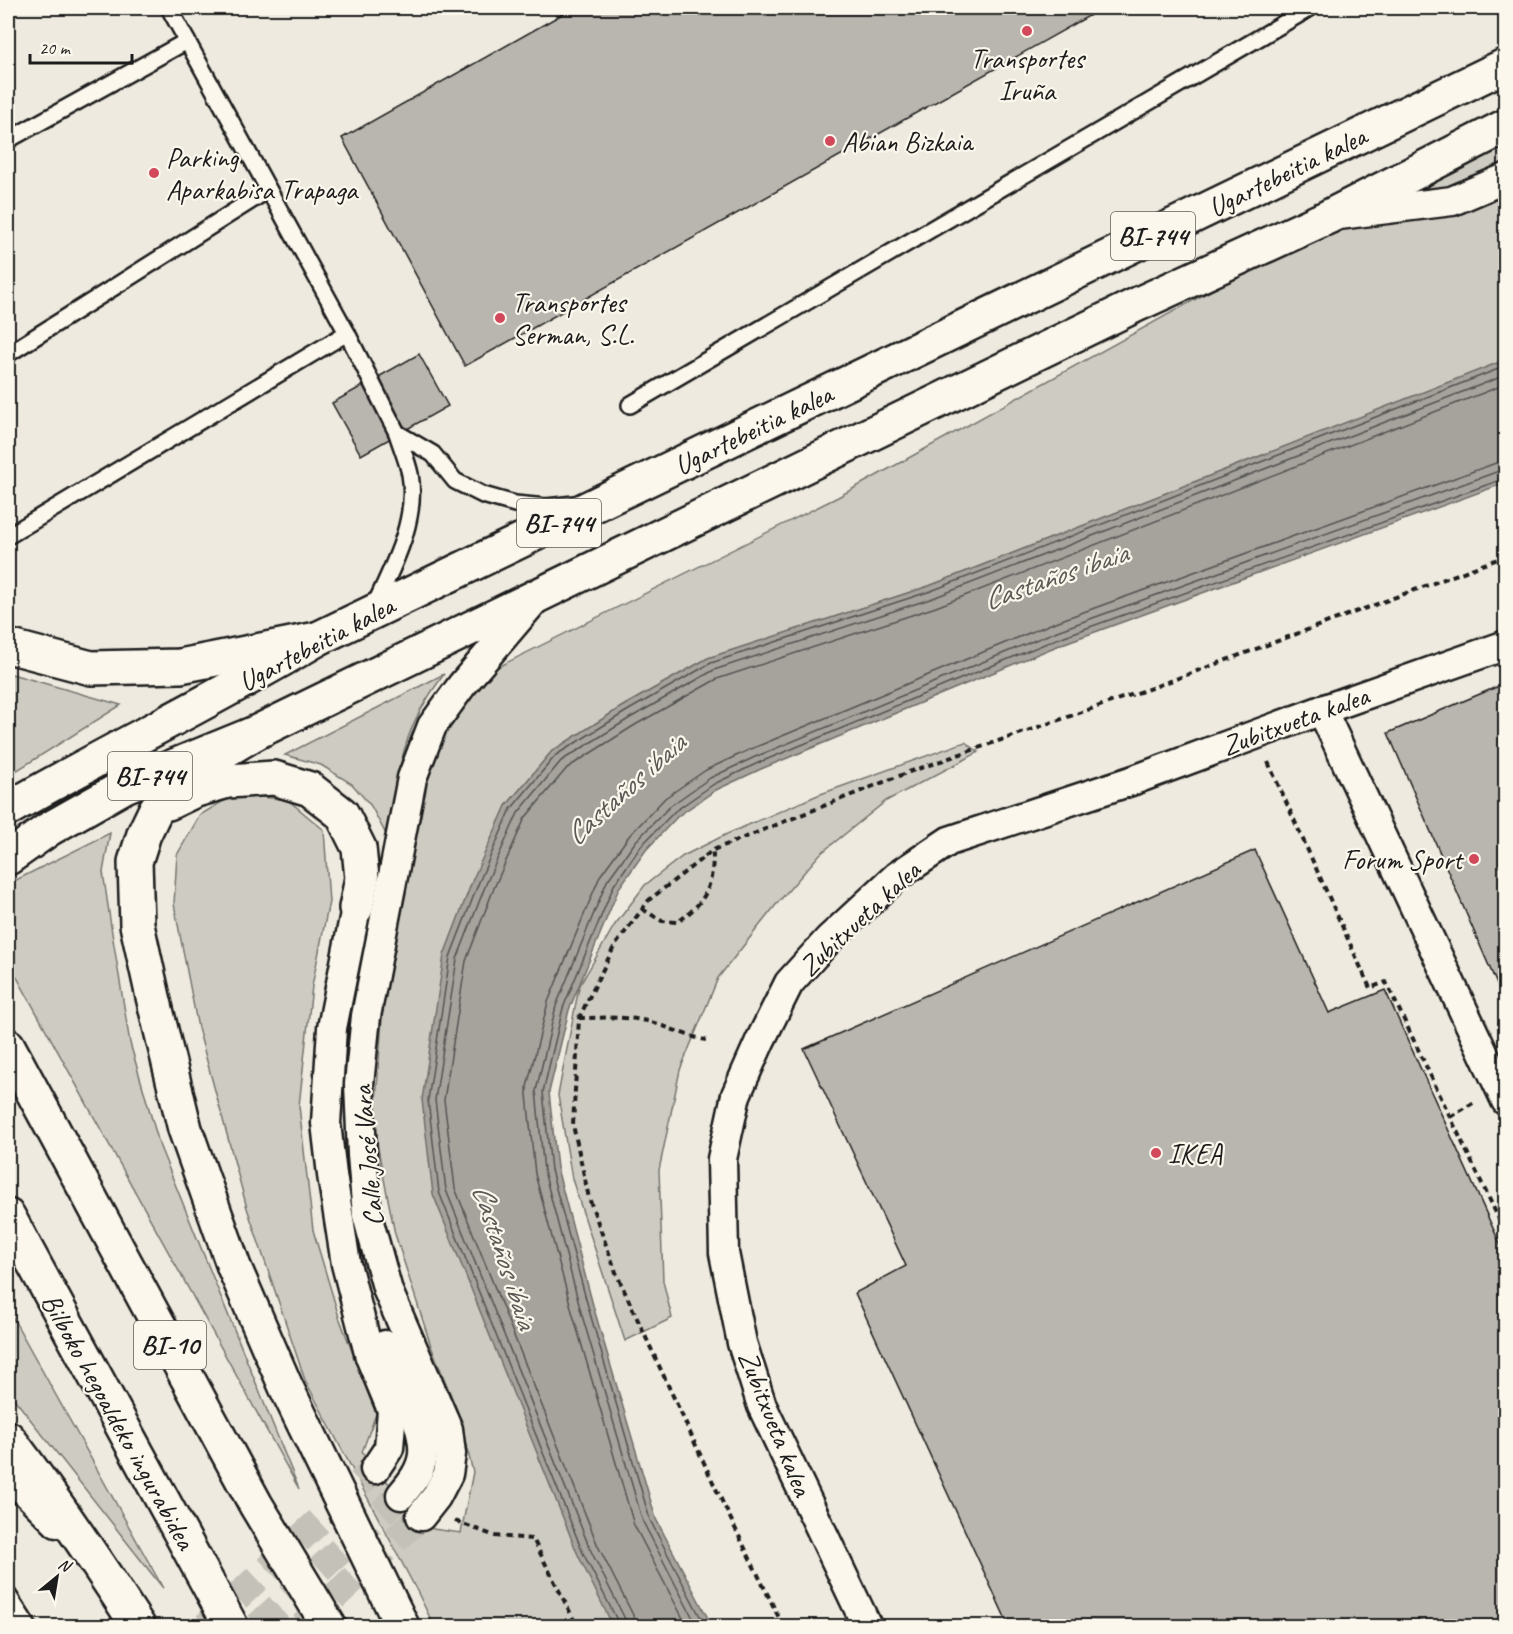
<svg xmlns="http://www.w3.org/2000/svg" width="1513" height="1634" font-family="Caveat,sans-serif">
  <rect width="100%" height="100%" fill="#eeeadf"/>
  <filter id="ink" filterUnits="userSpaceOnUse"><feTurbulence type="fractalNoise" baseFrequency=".0167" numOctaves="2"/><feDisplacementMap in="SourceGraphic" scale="12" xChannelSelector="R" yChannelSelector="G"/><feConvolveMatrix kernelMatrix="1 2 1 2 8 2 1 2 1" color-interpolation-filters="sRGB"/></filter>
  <g filter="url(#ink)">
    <!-- green -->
    <g fill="#ceccc2" stroke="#75746f" stroke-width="1.5">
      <polygon points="1505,128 1505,360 929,586 708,658 623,706 552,751 506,806 614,1626 434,1626 417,1591 305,1380 247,1208 198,1028 174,904 177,855 200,815 235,794 288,800 324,830 329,902 312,986 299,1106 313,1230 339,1317 376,1414 362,1452 375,1469 433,1529 461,1533 473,1472 458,1413 431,1346 395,1234 374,1129 383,1006 412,778 462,685 838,497"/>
      <polygon points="8,673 121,705 8,776"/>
      <path d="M444 674C436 685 428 697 421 709 399 748 394 796 389 840L371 806 352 784 321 765 285 755Z"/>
      <polygon points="965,742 979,752 886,801 820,854 775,906 718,978 680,1070 659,1170 663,1281 672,1318 625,1341 572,1179 558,1095 579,987 614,926 645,885 683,856 727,834 818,795"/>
      <polygon points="110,833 103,872 112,933 130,1043 160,1147 299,1489 8,961 8,884"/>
      <polygon points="8,1309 163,1588 8,1391"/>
    </g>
    <!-- water -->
    <polygon fill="#a6a39d" stroke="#6f6d69" stroke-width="1.5" points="1505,360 1505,483 1062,644 761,769 716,790 678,816 646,850 619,888 569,1010 549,1092 557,1168 594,1309 656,1519 712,1626 613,1626 578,1555 433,1194 422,1100 444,955 473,879 506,806 552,751 623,706 708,658 929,586"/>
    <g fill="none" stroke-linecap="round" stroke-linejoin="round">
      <!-- shore -->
      <g stroke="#535250" stroke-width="1.5">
        <polyline points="618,1626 618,1622 583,1553 439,1192 428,1100 450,957 479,882 511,809 556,755 627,711 711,663 931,591 1506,366"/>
        <polyline points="626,1626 625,1619 590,1549 446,1190 435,1100 457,959 486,884 518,813 561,761 630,718 714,670 933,598 1506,375"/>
        <polyline points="635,1626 633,1615 598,1546 455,1188 444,1100 466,961 494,888 525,818 567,768 635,725 717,679 936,607 1506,384"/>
        <polyline points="687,1626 634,1525 573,1315 535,1174 527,1095 527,1087 548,1002 600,876 629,836 665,798 706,770 751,749 1053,623 1496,463 1506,461"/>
        <polyline points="697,1626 643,1522 581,1312 544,1171 536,1091 556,1006 607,881 636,841 670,806 710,778 755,757 1057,631 1499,471 1506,470"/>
        <polyline points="705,1626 650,1520 589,1310 551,1170 543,1092 563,1008 614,885 641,846 675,811 714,784 758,763 1059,638 1506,478"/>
      </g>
    </g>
    <!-- building -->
    <g fill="#b9b6af" stroke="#1c1c1c" stroke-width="1.5">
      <polygon points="573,8 1103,8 465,366 342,138"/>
      <polygon points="419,354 448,406 361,455 332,403"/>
      <polygon points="1506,683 1506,986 1499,989 1388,733"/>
      <polygon points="1255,850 1329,1013 1385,990 1506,1257 1506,1626 1009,1626 855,1293 906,1266 804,1049"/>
    </g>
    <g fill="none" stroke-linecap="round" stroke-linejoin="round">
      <!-- minor-tunnel -->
      <g stroke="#c4c1b8" stroke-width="28" stroke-dasharray="28 14" stroke-linecap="butt">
        <polyline points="206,1626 375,1469"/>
        <polyline points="258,1626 401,1495"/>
        <polyline points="303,1626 421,1516"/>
      </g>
      <!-- service casing -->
      <g stroke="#1c1c1c" stroke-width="20">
        <g id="service">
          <polyline points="169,8 347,333 397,433"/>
          <polyline points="8,140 187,41"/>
          <polyline points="8,354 268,190"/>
          <polyline points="630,405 1310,8"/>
          <polyline points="8,536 347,333"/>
          <path d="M374 607C393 566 418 520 410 474 407 460 401 446 397 433L433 454 455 481 483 495 515 504 546 507 574 504"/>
          <polyline points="8,1595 28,1626"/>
        </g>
      </g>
      <!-- minor casing -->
      <g stroke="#1c1c1c" stroke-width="33">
        <g id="minor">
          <polyline points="1339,215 1452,201 1506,178"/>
          <polyline points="1322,710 1506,1101"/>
          <polyline points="356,908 332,1028 326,1123 332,1175 346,1264 370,1357 392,1410 389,1448 375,1469"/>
          <path d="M385 1345C398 1371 426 1426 423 1455 421 1471 411 1483 401 1495"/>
          <polyline points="8,1474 57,1523"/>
          <polyline points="421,1516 436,1497 448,1474 451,1454 448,1429 388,1291 367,1215 362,1155 359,1084 366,1016 412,778 432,726 462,685 538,596"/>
          <polyline points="867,1626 762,1406 742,1343 724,1253 722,1159 736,1095 760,1041 789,983 829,939 897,876 949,841 1134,780 1322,710 1506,645"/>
        </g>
      </g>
      <!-- primary casing -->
      <g stroke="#1c1c1c" stroke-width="38">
        <g id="primary">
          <path d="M8 809C110 750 217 699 317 639L1506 65"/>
          <polyline points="8,858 49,829 125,786 255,733 1138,304 1328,217 1506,126"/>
        </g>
      </g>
      <!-- motorway casing -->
      <g stroke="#1c1c1c" stroke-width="38">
        <g id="motorway">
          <polyline points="8,646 91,668 180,666 317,639"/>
          <polyline points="255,733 186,774 156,809 144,834 135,862 137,925 153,997 185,1129 234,1267 286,1387 402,1626"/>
          <polyline points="168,803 193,791 228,781 274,778 310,789 342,814 359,848 362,878 356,908"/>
          <polyline points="8,1046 256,1505 329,1626"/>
          <polyline points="8,1216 231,1626"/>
          <path d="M8 1438C54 1499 97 1562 138 1626"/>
        </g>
      </g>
      <!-- path -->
      <g stroke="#1c1c1c" stroke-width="4" stroke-dasharray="6 4.5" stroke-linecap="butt">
        <polyline points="1268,762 1370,988 1386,982 1506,1234"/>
        <path d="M642 909 662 921 678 922C707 900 713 887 713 850"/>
        <path d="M579 1018C601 1018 625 1016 647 1021 667 1026 685 1036 706 1040"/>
        <polyline points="1450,1117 1473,1103"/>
        <polyline points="455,1521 495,1536 533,1539 577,1626"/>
        <polyline points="783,1626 718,1493 617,1275 589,1198 573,1125 579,1018 614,947 649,900 713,850 909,772 1154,687 1506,556"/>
      </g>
      <!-- service -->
      <use href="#service" stroke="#fbf7ec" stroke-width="15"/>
      <!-- minor -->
      <use href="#minor" stroke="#fbf7ec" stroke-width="28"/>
      <!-- primary -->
      <use href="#primary" stroke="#fbf7ec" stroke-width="33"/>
      <!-- motorway -->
      <use href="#motorway" stroke="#fbf7ec" stroke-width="33"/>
    </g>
  </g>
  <!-- markers -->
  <g fill="#d1495b" stroke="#fbf7ec" stroke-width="2">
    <circle cx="1027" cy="31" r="6"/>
    <circle cx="830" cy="141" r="6"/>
    <circle cx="154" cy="173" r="6"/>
    <circle cx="500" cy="318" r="6"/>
    <circle cx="1474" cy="859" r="6"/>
    <circle cx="1156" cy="1153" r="6"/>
  </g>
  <g text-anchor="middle" stroke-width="4.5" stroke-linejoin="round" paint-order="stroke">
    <!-- shield labels -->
    <g fill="#fbf7ec" stroke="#5f5e5a" stroke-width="1.5">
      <rect x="1111" y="212" width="84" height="48" rx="4.5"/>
      <rect x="517" y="499" width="84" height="48" rx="4.5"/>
      <rect x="108" y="752" width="84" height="48" rx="4.5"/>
      <rect x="134" y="1321" width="72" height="48" rx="4.5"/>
    </g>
    <g font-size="27" font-weight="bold" fill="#1c1c1c">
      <text x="1153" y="245">BI-744</text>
      <text x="559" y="532">BI-744</text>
      <text x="150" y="785">BI-744</text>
      <text x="170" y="1354">BI-10</text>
    </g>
    <!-- poi labels -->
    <g font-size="28" fill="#1c1c1c" stroke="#fbf7ec" text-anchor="start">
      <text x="1027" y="68" text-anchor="middle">Transportes<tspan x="1027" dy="32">Iruña</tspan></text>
      <text x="842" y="151">Abian Bizkaia</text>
      <text x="166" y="167">Parking<tspan x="166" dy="32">Aparkabisa Trapaga</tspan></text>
      <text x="512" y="312">Transportes<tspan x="512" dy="32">Serman, S.L.</tspan></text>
      <text x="1462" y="869" text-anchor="end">Forum Sport</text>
      <text x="1168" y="1163">IKEA</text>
    </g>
    <!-- street labels -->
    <g font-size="28" fill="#1c1c1c" stroke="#fbf7ec">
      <text transform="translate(1287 171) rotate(-26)" y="10">Ugartebeitia kalea</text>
      <text transform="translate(753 429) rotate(-26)" y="10">Ugartebeitia kalea</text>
      <text transform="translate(316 643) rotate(-28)" y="10">Ugartebeitia kalea</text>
      <text transform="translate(1295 720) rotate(-20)" y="10">Zubitxueta kalea</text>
      <text transform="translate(859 918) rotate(-43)" y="10">Zubitxueta kalea</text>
      <text transform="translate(367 1156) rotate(-95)" y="10">Calle José Vara</text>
      <text transform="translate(119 1421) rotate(61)" y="10">Bilboko hegoaldeko ingurabidea</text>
      <text transform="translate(776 1423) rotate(68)" y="10">Zubitxueta kalea</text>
    </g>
    <!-- water labels -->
    <g font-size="30" font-style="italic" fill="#5a5956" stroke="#fbf7ec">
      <text transform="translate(1055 576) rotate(-19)" y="10">Castaños ibaia</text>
      <text transform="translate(625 789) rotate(-42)" y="10">Castaños ibaia</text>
      <text transform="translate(505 1256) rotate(72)" y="10">Castaños ibaia</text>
    </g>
  </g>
  <!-- margin -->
  <rect width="1513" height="1634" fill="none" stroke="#fbf7ec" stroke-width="30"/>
  <rect x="15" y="15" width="1483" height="1604" fill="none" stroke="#1c1c1c" stroke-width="2" filter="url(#ink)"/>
  <!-- north arrow -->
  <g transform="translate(57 1577) rotate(30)" stroke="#fbf7ec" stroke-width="4.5" paint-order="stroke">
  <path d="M0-4.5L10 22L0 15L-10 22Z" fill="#1c1c1c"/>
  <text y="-9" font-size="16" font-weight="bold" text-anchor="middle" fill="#1c1c1c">N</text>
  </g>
  <!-- scale -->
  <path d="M30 54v9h102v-9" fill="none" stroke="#1c1c1c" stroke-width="3"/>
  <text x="39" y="54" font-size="18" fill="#1c1c1c" stroke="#fbf7ec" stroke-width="4.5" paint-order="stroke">20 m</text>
</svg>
